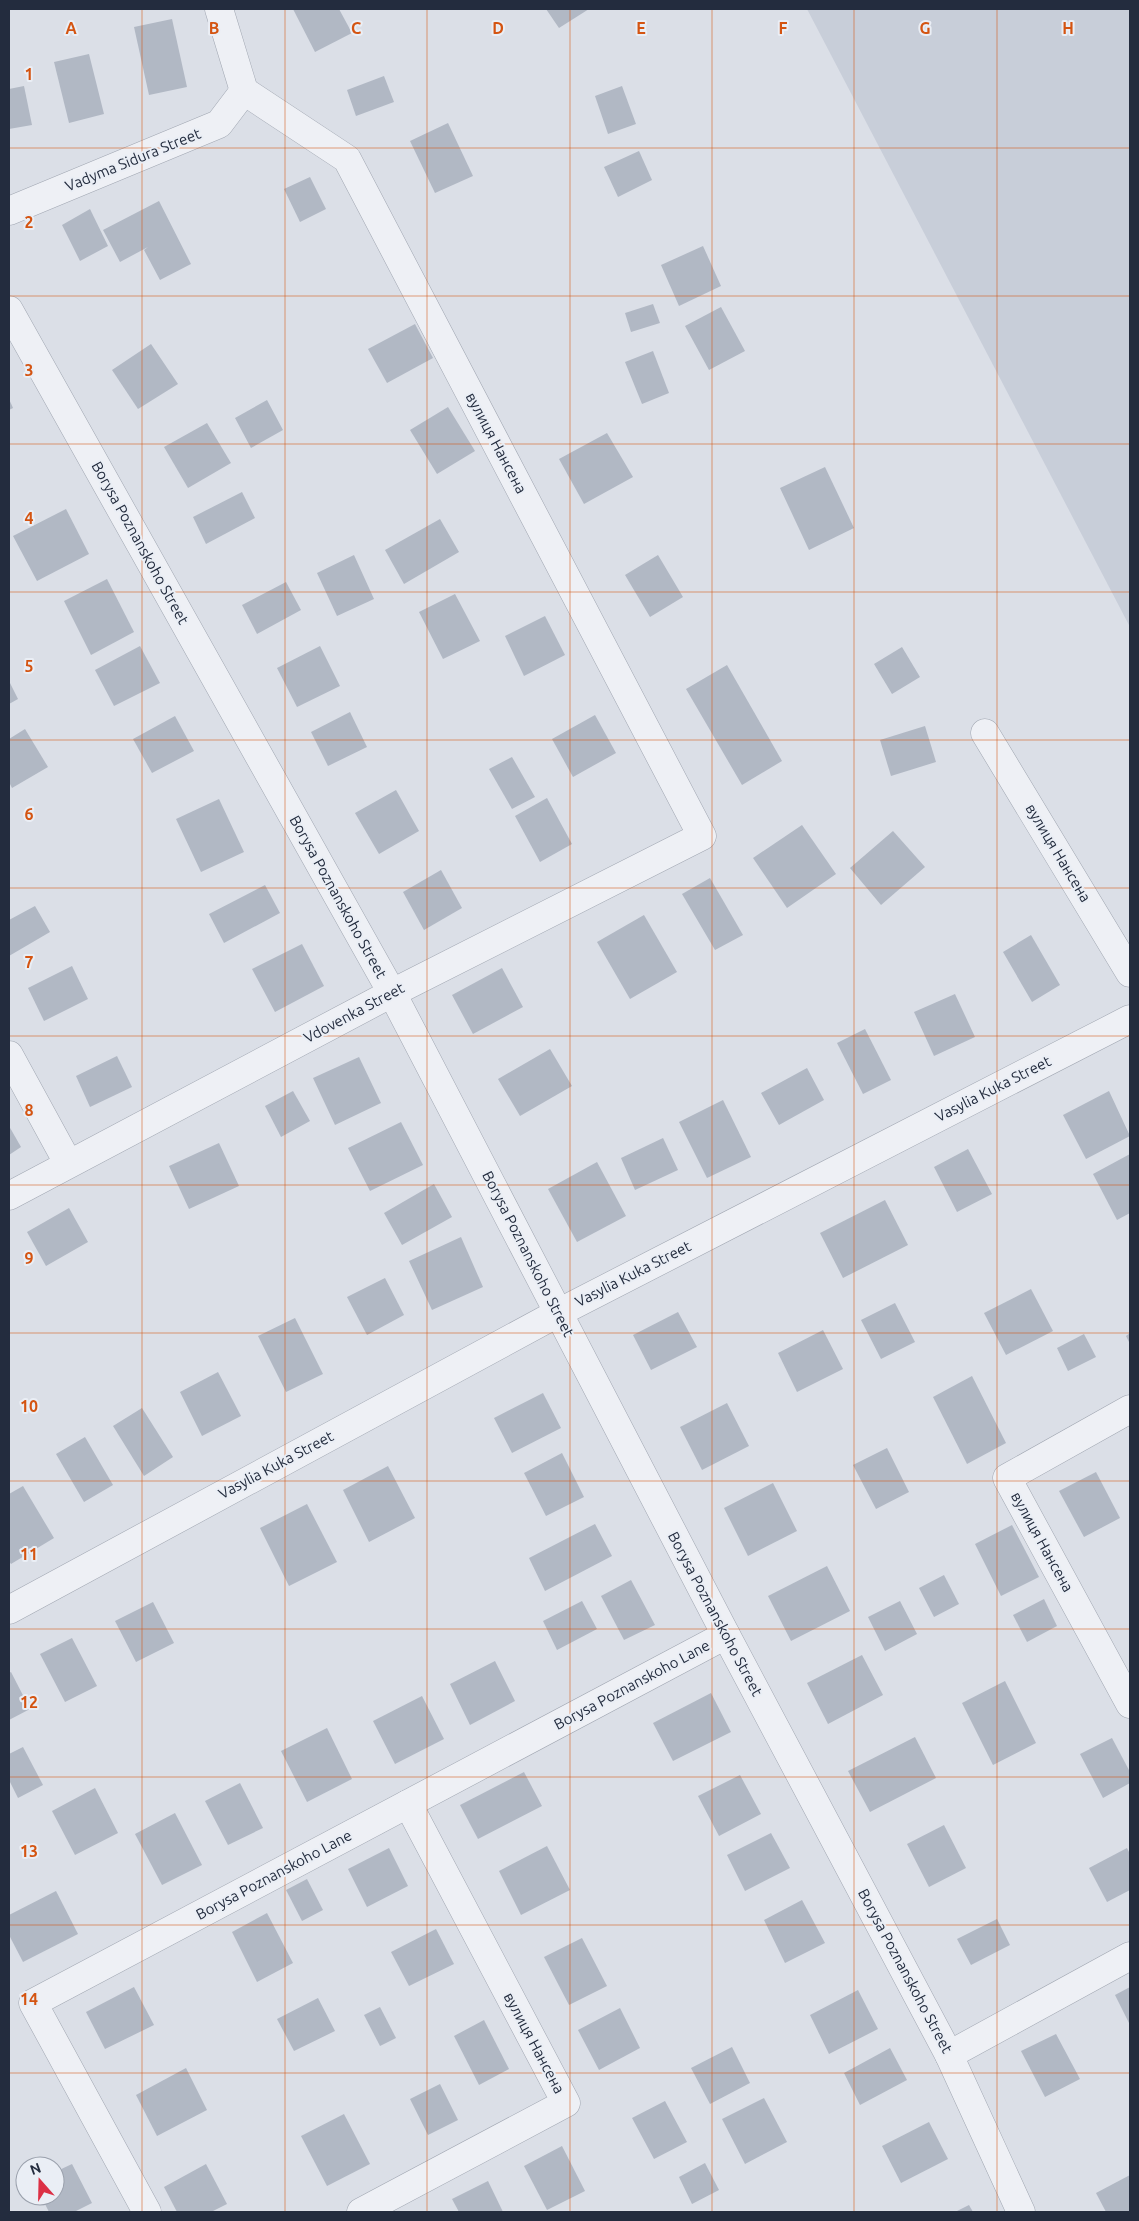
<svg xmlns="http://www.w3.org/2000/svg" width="1139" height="2221" font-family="Ubuntu,sans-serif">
  <rect width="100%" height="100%" fill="#dbdfe7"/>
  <!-- built -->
  <polygon fill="#c8ced9" points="807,9 1130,9 1130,627"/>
  <!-- building -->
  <g fill="#b1b8c4">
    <polygon points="293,9 339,9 352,33 315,52"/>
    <polygon points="546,9 589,9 559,28"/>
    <polygon points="172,19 187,87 149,95 134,27"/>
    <polygon points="89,54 104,114 69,123 54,62"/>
    <polygon points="384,76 394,102 356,116 347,90"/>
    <polygon points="24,86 32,125 9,129 9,89"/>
    <polygon points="622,86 636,124 608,134 595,96"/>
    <polygon points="448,123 473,176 435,193 410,141"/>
    <polygon points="639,151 652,180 618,197 604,167"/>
    <polygon points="310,177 326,209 300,222 284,189"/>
    <polygon points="159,201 191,264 160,280 144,250 148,247 120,262 103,230"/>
    <polygon points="90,209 108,246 80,261 62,225"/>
    <polygon points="703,246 721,286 679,306 661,265"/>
    <polygon points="653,304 660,323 631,332 625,313"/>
    <polygon points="721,307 745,351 709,370 685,326"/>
    <polygon points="415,324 433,358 387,383 368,349"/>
    <polygon points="151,344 178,384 138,409 112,370"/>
    <polygon points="653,351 669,393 642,404 625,362"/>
    <polygon points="9,399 13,408 9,410"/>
    <polygon points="267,400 283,430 251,448 235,418"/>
    <polygon points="448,407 475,451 437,474 410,430"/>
    <polygon points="207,423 231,463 188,488 164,447"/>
    <polygon points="607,433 633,477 584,504 559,459"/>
    <polygon points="825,467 854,528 809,550 780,488"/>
    <polygon points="242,492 255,518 206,544 193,517"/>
    <polygon points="66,509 89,554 37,581 13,536"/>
    <polygon points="440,519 459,552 404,584 385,550"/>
    <polygon points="354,555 374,599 337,616 317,573"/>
    <polygon points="658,555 683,597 650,617 625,575"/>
    <polygon points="107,579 134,632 91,655 64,601"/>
    <polygon points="286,582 301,610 257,634 242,605"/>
    <polygon points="455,594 480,641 443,659 419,612"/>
    <polygon points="545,616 565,655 524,676 505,636"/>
    <polygon points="140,646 160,683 114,706 95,670"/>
    <polygon points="320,646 340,686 297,707 277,668"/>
    <polygon points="902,647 920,677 892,694 874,664"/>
    <polygon points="727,665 782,761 742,785 686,689"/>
    <polygon points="9,681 18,699 9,704"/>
    <polygon points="350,712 367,747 328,766 311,732"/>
    <polygon points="595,715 616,753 573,777 552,739"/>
    <polygon points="175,716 194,751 152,773 133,739"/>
    <polygon points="925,726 936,762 891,776 880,740"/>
    <polygon points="25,729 48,767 12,788 9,782 9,739"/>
    <polygon points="512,757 535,797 512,809 489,769"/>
    <polygon points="396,790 419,831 379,854 355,813"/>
    <polygon points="547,798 572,844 540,862 515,816"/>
    <polygon points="219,799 244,852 201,872 176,819"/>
    <polygon points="802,825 836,874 787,908 753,858"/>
    <polygon points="893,831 925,867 881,905 850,868"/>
    <polygon points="441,870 462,908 424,930 403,892"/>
    <polygon points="710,878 743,935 715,950 682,894"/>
    <polygon points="265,885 280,913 224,943 209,914"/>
    <polygon points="35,906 50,932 9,956 9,920"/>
    <polygon points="644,915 677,972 630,999 597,942"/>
    <polygon points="1031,935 1060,985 1032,1002 1003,952"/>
    <polygon points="302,944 324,986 275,1012 252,969"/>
    <polygon points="72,966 88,999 44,1021 28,988"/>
    <polygon points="502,968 523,1007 473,1034 452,995"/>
    <polygon points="955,994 975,1037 934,1056 914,1012"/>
    <polygon points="865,1029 891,1080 863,1094 837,1043"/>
    <polygon points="550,1049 572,1086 520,1116 498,1079"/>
    <polygon points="117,1056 132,1087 90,1107 76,1076"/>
    <polygon points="359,1057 381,1103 335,1125 313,1078"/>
    <polygon points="807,1068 824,1100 779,1125 761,1093"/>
    <polygon points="293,1091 310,1121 281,1137 265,1106"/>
    <polygon points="1109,1091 1130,1136 1086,1159 1063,1115"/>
    <polygon points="723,1100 751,1157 707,1178 679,1122"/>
    <polygon points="401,1122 423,1165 370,1191 348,1148"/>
    <polygon points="9,1126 21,1147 9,1155"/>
    <polygon points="663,1138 678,1170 635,1190 621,1158"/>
    <polygon points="219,1143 239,1186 189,1209 169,1166"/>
    <polygon points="968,1149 992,1194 957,1212 934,1167"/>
    <polygon points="1130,1154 1130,1213 1117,1220 1093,1174"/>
    <polygon points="597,1162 626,1216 577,1242 548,1189"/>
    <polygon points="434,1184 452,1217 402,1245 384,1213"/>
    <polygon points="885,1200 908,1245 843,1278 820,1233"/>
    <polygon points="69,1208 88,1242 46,1266 27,1232"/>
    <polygon points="461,1237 483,1287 432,1310 409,1261"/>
    <polygon points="385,1278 404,1315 367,1335 347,1297"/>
    <polygon points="1031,1289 1053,1331 1006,1355 984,1313"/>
    <polygon points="895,1303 915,1342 881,1359 861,1320"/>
    <polygon points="678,1312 697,1347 651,1370 633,1335"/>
    <polygon points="295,1318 323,1374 286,1392 258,1336"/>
    <polygon points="823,1330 843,1369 797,1392 778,1353"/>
    <polygon points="1130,1333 1130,1344 1126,1336"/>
    <polygon points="1084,1334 1096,1357 1068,1371 1057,1348"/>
    <polygon points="218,1372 241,1416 202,1436 180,1392"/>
    <polygon points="972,1376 1006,1443 967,1464 933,1397"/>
    <polygon points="543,1393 561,1428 512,1453 494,1418"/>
    <polygon points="727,1403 749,1446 702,1470 680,1427"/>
    <polygon points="142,1408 173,1457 144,1476 113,1426"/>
    <polygon points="85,1437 113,1485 84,1502 56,1454"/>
    <polygon points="887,1448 909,1492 876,1509 853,1465"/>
    <polygon points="562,1453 584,1497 546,1516 524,1473"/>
    <polygon points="388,1466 415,1518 369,1542 343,1490"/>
    <polygon points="1096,1472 1120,1518 1084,1537 1059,1491"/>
    <polygon points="773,1483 797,1531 748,1556 724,1508"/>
    <polygon points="23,1486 54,1538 11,1564 9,1561 9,1494"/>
    <polygon points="307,1504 337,1562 289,1586 260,1528"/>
    <polygon points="595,1524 612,1556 545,1591 529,1558"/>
    <polygon points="1012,1525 1039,1577 1001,1596 975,1544"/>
    <polygon points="827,1566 850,1611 791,1641 768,1596"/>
    <polygon points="944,1575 959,1604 934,1617 919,1588"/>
    <polygon points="631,1580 655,1625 624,1640 601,1596"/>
    <polygon points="1044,1599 1057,1626 1027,1642 1013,1615"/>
    <polygon points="582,1601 597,1629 557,1650 543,1621"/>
    <polygon points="900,1601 917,1634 885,1651 868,1617"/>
    <polygon points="153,1602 174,1643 136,1662 115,1621"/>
    <polygon points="72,1638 97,1686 65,1702 40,1654"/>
    <polygon points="862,1655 883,1695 828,1724 807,1683"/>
    <polygon points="495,1661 515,1701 470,1725 450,1684"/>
    <polygon points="11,1672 30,1709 9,1720 9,1673"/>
    <polygon points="1005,1681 1036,1743 993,1765 962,1703"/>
    <polygon points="711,1693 731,1732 673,1761 653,1723"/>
    <polygon points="422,1696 444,1739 395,1764 373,1721"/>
    <polygon points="327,1728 352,1779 307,1802 281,1751"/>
    <polygon points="915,1737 936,1778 870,1812 848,1771"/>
    <polygon points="1112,1738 1130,1772 1130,1783 1103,1798 1080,1754"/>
    <polygon points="23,1747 43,1785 18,1798 9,1780 9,1754"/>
    <polygon points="524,1772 542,1806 478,1839 460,1805"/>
    <polygon points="740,1775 761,1814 719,1836 698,1796"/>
    <polygon points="240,1783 263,1828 228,1845 205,1801"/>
    <polygon points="95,1788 118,1833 75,1855 52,1811"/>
    <polygon points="175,1813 202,1865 162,1885 135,1834"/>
    <polygon points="944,1825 966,1868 929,1887 907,1844"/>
    <polygon points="771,1833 790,1868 745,1891 727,1855"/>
    <polygon points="547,1846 570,1890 521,1915 499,1871"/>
    <polygon points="389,1848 408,1886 367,1907 348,1869"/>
    <polygon points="1127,1848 1130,1854 1130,1890 1107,1902 1089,1868"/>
    <polygon points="307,1879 323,1910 302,1921 286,1890"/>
    <polygon points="56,1891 78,1934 23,1962 9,1935 9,1915"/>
    <polygon points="802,1900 825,1943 785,1963 764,1920"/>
    <polygon points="267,1913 293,1963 257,1982 232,1932"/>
    <polygon points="997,1919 1010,1945 971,1965 957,1939"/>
    <polygon points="436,1929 454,1964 409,1986 391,1952"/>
    <polygon points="582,1938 607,1986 569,2005 544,1957"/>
    <polygon points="134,1987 154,2025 105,2049 86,2012"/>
    <polygon points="1130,1987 1130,2022 1129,2023 1115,1995"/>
    <polygon points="858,1990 878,2029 829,2054 810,2015"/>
    <polygon points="318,1998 335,2031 294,2051 277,2019"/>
    <polygon points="380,2007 396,2038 380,2046 364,2015"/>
    <polygon points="620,2008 640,2048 599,2070 578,2030"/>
    <polygon points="484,2020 509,2069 479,2085 454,2036"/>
    <polygon points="1056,2034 1080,2079 1045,2097 1021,2051"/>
    <polygon points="732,2047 750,2083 710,2104 691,2068"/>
    <polygon points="890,2048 907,2080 860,2105 844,2073"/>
    <polygon points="186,2068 207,2110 157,2136 136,2095"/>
    <polygon points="440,2084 458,2120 428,2135 410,2099"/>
    <polygon points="764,2098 787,2142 745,2164 722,2119"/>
    <polygon points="665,2101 687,2142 654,2159 632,2118"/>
    <polygon points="344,2114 370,2164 327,2186 301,2136"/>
    <polygon points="929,2122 948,2159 901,2183 882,2146"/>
    <polygon points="562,2146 585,2191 547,2210 524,2166"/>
    <polygon points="705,2163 719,2190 692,2204 679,2177"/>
    <polygon points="72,2164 92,2203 74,2212 49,2212 41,2196 55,2196 55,2172"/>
    <polygon points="206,2164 227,2204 211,2212 177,2212 164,2187"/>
    <polygon points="1130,2175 1130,2212 1106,2212 1096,2193"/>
    <polygon points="488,2181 503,2212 459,2212 452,2199"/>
    <polygon points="969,2205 973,2212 955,2212"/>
  </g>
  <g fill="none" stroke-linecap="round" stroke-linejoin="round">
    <!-- minor casing -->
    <g stroke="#a0a6b1" stroke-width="29">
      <g id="minor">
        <polyline points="219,9 244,91"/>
        <polyline points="9,211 219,124 244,91"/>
        <polyline points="9,310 392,993 726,1635 949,2055 1021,2212"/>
        <polyline points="985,733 1130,973"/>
        <polyline points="9,1055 68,1163"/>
        <polyline points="9,1196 392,993 702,836 347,159 244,91"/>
        <polyline points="1130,1409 1007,1478 1130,1704"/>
        <polyline points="9,1610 558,1313 1130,1019"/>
        <polyline points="949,2055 1130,1956"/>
        <polyline points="147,2212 33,2003 726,1635"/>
        <polyline points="361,2212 566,2103 408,1804"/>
      </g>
    </g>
    <!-- minor -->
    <use href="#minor" stroke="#eef0f5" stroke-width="28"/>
  </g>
  <!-- grid -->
  <path fill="none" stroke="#d45411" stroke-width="1" stroke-opacity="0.55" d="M142 9V2212M285 9V2212M427 9V2212M570 9V2212M712 9V2212M854 9V2212M997 9V2212M9 148H1130M9 296H1130M9 444H1130M9 592H1130M9 740H1130M9 888H1130M9 1036H1130M9 1185H1130M9 1333H1130M9 1481H1130M9 1629H1130M9 1777H1130M9 1925H1130M9 2073H1130"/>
  <g text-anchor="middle" stroke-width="4" stroke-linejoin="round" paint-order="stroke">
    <!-- street labels -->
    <g font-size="15" fill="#232c3e" stroke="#eaeef5">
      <text transform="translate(133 160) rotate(-22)" y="5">Vadyma Sidura Street</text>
      <text transform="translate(496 443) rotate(62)" y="5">вулиця Нансена</text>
      <text transform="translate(140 543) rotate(61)" y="5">Borysa Poznanskoho Street</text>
      <text transform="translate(1058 853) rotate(59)" y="5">вулиця Нансена</text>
      <text transform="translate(338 897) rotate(61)" y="5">Borysa Poznanskoho Street</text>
      <text transform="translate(354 1013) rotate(-28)" y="5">Vdovenka Street</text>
      <text transform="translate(993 1089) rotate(-27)" y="5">Vasylia Kuka Street</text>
      <text transform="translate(528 1254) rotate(63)" y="5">Borysa Poznanskoho Street</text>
      <text transform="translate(633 1274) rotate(-27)" y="5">Vasylia Kuka Street</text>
      <text transform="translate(276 1465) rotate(-28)" y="5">Vasylia Kuka Street</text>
      <text transform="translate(1042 1542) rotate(61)" y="5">вулиця Нансена</text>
      <text transform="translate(715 1614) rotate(62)" y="5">Borysa Poznanskoho Street</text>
      <text transform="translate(632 1685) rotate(-28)" y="5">Borysa Poznanskoho Lane</text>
      <text transform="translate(274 1875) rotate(-28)" y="5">Borysa Poznanskoho Lane</text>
      <text transform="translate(905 1971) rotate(62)" y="5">Borysa Poznanskoho Street</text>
      <text transform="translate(534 2043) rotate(62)" y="5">вулиця Нансена</text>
    </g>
  </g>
  <g font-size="16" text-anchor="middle" font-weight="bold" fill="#d45411" stroke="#eaeef5" stroke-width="4" stroke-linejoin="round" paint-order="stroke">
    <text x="71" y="34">A</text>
    <text x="214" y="34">B</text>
    <text x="356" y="34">C</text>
    <text x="498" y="34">D</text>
    <text x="641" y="34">E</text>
    <text x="783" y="34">F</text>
    <text x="925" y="34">G</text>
    <text x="1068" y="34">H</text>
    <text x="29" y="80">1</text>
    <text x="29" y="228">2</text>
    <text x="29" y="376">3</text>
    <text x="29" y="524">4</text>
    <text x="29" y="672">5</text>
    <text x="29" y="820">6</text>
    <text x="29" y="968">7</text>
    <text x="29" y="1116">8</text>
    <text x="29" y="1264">9</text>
    <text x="29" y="1412">10</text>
    <text x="29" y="1560">11</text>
    <text x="29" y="1708">12</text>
    <text x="29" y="1857">13</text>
    <text x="29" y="2005">14</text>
  </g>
  <!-- border -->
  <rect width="1139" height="2221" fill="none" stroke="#232c3e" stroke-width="20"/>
  <!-- north arrow -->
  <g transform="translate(40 2181) rotate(340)"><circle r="24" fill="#eaeef5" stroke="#9aa0ac"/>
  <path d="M0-4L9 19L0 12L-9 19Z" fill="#dc3045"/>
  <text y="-8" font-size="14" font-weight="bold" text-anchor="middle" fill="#232c3e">N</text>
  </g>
</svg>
